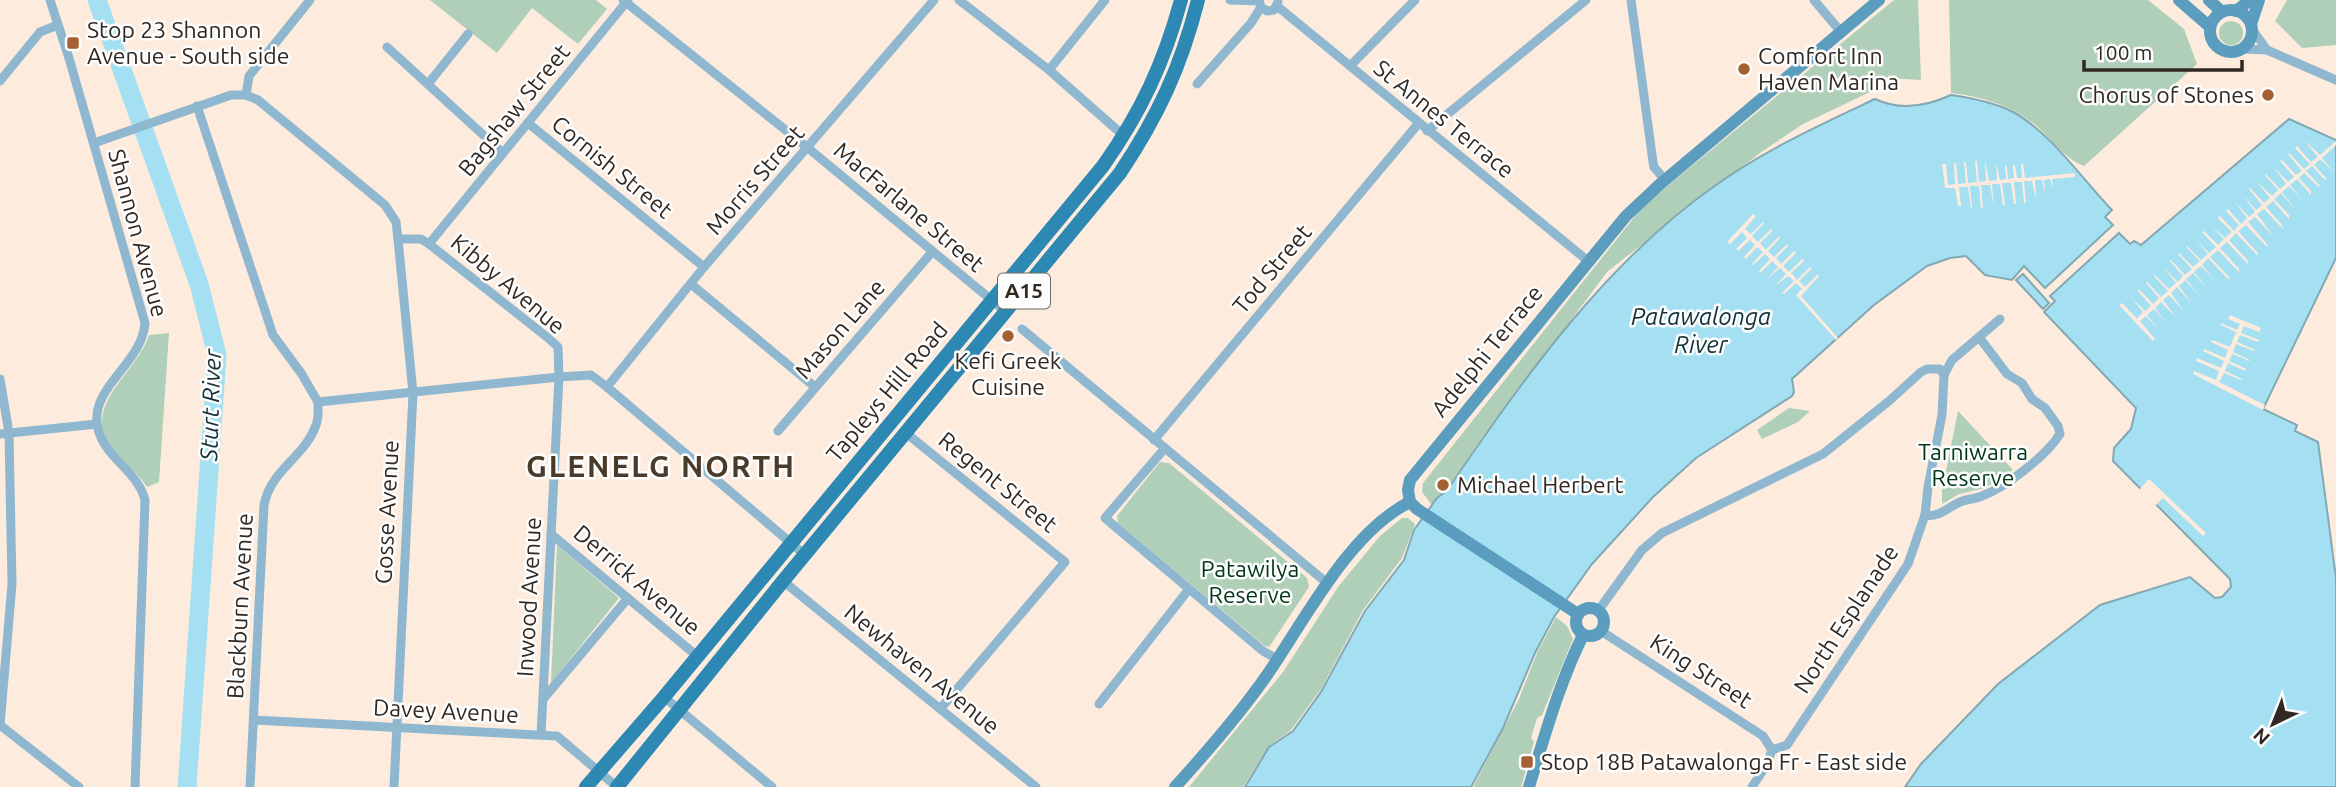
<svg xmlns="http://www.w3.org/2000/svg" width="2336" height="787" font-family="Ubuntu,sans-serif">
  <rect width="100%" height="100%" fill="#fdecdd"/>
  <!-- green -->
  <g fill="#afcfb9">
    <polygon points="430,0 596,0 607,9 578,44 532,8 497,53"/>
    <polygon points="1894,0 1918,0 1921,80 1871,77 1870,92 1803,124 1760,153 1608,271 1482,438 1434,508 1422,492 1423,483 1643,206"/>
    <path d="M1949 0H2148L2184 29 2197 64 2084 166C2062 157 2051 138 2033 123 2010 105 1979 96 1951 93Z"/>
    <polygon points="2287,0 2336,0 2336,45 2302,48 2275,21"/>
    <circle cx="2231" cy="33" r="12"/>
    <path d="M169 333 159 482 147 487C136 469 113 457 105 437 90 399 138 370 149 335Z"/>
    <polygon points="1789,408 1810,411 1798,422 1762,439 1757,430"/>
    <polygon points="1958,411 2013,470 1985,488 1959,494 1942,504 1942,491"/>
    <polygon points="1160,462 1169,463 1307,578 1309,587 1269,647 1265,646 1118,523 1117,516"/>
    <polygon points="1402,518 1408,518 1415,524 1402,558 1363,610 1321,689 1291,730 1269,746 1243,787 1189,787 1283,672 1338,587 1380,536"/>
    <polygon points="557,545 619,598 551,683"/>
    <polygon points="1556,617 1567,626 1573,639 1542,715 1537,718 1531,738 1534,742 1521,787 1473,787 1519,699 1537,653"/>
  </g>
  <!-- water -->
  <g fill="#a5e0f2" stroke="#82a9b3" stroke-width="2">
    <path d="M1951 95C1972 98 1994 102 2013 112 2049 131 2083 180 2112 210L2105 217 2113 225 2045 288 2024 266 2012 280 1985 275 1966 256 1950 258 1927 266 1874 305 1792 379 1794 392 1792 396 1696 458 1653 497 1592 564 1554 617 1535 653 1503 728 1471 787H1245L1269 747 1293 731 1321 692 1365 611 1404 560 1414 530 1437 498 1445 492 1452 483C1527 374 1606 262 1716 185 1765 150 1820 125 1875 99 1900 111 1927 106 1951 95Z"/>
    <polygon points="2289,119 2336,140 2336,258 2263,409 2297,425 2295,431 2318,442 2336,578 2336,787 1905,787 1921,764 1998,684 2100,605 2190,577 2215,598 2222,597 2231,587 2230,579 2113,461 2114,448 2131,429 2136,408 2044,312 2055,301 2050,296 2119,233 2130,244 2134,241 2141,245"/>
    <polygon points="2023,274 2049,303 2043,309 2016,280"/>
  </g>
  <!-- pier -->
  <g fill="#fdecdd">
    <polygon points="2304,140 2320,155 2336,141 2336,145 2322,158 2334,172 2320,159 2314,165 2326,178 2325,180 2312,166 2306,171 2320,186 2319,187 2304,173 2299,178 2311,191 2311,195 2297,179 2290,185 2303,201 2289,186 2282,192 2296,210 2281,193 2274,199 2289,215 2289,219 2273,201 2266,207 2282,225 2283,229 2264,209 2257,214 2274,237 2255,217 2248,222 2267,244 2267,247 2246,225 2238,231 2257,252 2258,256 2236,233 2229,240 2248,261 2248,264 2227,242 2220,248 2239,269 2239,272 2218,250 2210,257 2229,277 2229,280 2208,258 2202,265 2215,281 2201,266 2194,272 2207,288 2193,273 2186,279 2200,296 2185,280 2179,286 2191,303 2177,287 2171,293 2183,310 2169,295 2163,300 2176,317 2161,302 2155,308 2167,324 2154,309 2147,315 2160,331 2146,316 2140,321 2155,339 2153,341 2119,305 2122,303 2137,319 2143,312 2131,297 2145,311 2151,306 2138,291 2139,289 2153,304 2159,298 2146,283 2147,282 2161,297 2168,291 2154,276 2155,275 2169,289 2176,283 2163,267 2178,282 2183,276 2170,261 2171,260 2185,275 2192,269 2178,254 2179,253 2193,267 2200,261 2186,247 2187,246 2201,260 2208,254 2195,238 2209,253 2216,247 2202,232 2204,231 2218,245 2224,239 2210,225 2225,238 2232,232 2218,218 2220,216 2234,231 2239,225 2226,211 2228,209 2241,224 2247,218 2235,202 2249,217 2255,212 2243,195 2256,210 2262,205 2249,189 2250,188 2264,203 2270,198 2257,182 2272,196 2278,190 2265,175 2266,174 2280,189 2286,184 2274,167 2288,182 2294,177 2280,161 2282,160 2296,175 2302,171 2288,154 2289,153 2304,169 2310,164 2295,148 2297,146 2311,162 2318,157"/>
    <polygon points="1985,160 1989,181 1997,180 1996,163 2000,180 2006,179 2005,166 2007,166 2008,179 2014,178 2013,165 2015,165 2017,178 2022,178 2021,164 2023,164 2025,178 2075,173 2075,177 2052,179 2053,190 2050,179 2044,180 2045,194 2042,180 2035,180 2036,199 2032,181 2024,181 2026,203 2024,203 2022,182 2014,182 2016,204 2014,204 2011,183 2002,183 2005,205 2003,205 2000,184 1992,184 1994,207 1990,185 1981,185 1983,208 1981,208 1979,186 1970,186 1972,209 1971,209 1968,187 1959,187 1961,206 1958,206 1955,188 1945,188 1942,164 1946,164 1948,185 1955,184 1954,163 1956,163 1958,184 1966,183 1964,162 1966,162 1968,183 1977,182 1975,161 1977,161 1979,182 1986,181"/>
    <polygon points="1753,214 1756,216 1745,229 1751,234 1763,222 1764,223 1752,236 1758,242 1771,229 1773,230 1760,243 1766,250 1779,236 1780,238 1768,251 1774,257 1787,244 1788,246 1776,258 1781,264 1794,251 1796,253 1783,266 1789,272 1802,259 1804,261 1791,273 1797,280 1810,267 1812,268 1799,281 1805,287 1818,274 1819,276 1801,296 1838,338 1836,340 1796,295 1802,289 1796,283 1784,294 1782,293 1794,281 1788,276 1775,286 1786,274 1780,268 1767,279 1778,267 1772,261 1760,273 1759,271 1770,259 1765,254 1753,265 1752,264 1763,252 1757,247 1746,259 1744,257 1755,245 1750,240 1738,251 1736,249 1747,238 1742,232 1730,244 1727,242"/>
    <polygon points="2230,315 2261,328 2259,332 2244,326 2241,333 2259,340 2258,342 2240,335 2237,342 2255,350 2254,351 2236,344 2233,352 2250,360 2250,361 2232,354 2229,361 2246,369 2245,371 2228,363 2225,371 2242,379 2241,380 2224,373 2219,382 2265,405 2263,410 2193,374 2194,371 2216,380 2219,371 2196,361 2197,358 2221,368 2224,361 2203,351 2204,349 2225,358 2228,350 2211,342 2212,340 2230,347 2236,332 2221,325 2221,323 2237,330 2240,324 2228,319"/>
    <polygon points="2149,479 2206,533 2203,536 2163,498 2154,507 2138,491"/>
  </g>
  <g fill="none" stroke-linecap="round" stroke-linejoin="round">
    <!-- river -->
    <polyline stroke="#a5e0f2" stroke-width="19" points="97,0 199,284 217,355 187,787"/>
    <!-- street -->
    <g stroke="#8fb8d0" stroke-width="9">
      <path d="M50 0 69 58 145 323C142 365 88 387 98 429 106 459 137 470 145 500L135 787"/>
      <polyline points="623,0 808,148 1006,312"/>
      <polyline points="959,0 1049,70 1124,136"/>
      <polyline points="1230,0 1259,1"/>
      <polyline points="1259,0 1261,7 1267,11 1274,10 1278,2"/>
      <polyline points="1631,0 1653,162 1654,167 1665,180"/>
      <polyline points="1814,0 1841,32"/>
      <polyline points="1277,6 1588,261"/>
      <polyline points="2252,29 2267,50"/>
      <polyline points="387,47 503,153"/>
      <polyline points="2243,49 2267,50 2336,80"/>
      <polyline points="1350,66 1415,0"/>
      <polyline points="1049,70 1105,0"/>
      <polyline points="0,81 40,32 58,25"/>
      <polyline points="428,84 468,34"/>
      <polyline points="1197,84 1251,23 1261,7"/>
      <polyline points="246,95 249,76 310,0"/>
      <polyline points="197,106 273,335 301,373 318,402"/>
      <polyline points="528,123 704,267"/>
      <polyline points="1427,131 1586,0"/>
      <polyline points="94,143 231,95 246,95 258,100 385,205 396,222 398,239 421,239 429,244 547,337 558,347 559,377 591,375 607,387 805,555"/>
      <polyline points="429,244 628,0"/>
      <polyline points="691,284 815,387"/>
      <polyline points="1022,329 1327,583"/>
      <polyline points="1979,337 2000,319"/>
      <polyline points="0,379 9,433 12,584 0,725"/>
      <polyline points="607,387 704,267 934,0"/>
      <polyline points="318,402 559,377 541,735"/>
      <polyline points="778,431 932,252"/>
      <polyline points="906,433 1065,562 941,708"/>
      <polyline points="0,434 97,424"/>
      <polyline points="1154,440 1418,124"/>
      <polyline points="1165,448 1105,518 1263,651 1277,659"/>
      <path d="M1925 515C1939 518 1948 507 1960 502 1967 499 1975 499 1982 496 2006 487 2046 456 2060 434L2058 426 2045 408 2032 399 2022 383 2007 374 1979 337 1952 360 1944 375"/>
      <polyline points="551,534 697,656"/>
      <polyline points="783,581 1036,787"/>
      <polyline points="1598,611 1642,550 1662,533 1823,454 1889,401 1921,372 1927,369 1940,369 1944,375 1942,415 1928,487 1925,515 1908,564 1787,745 1772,750"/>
      <polyline points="1601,631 1763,736 1772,750"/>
      <polyline points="664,697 772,787"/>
      <polyline points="544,698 628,598"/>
      <polyline points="1099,704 1189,589"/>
      <polyline points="254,720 557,736 617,787"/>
      <polyline points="0,725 79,787"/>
      <path d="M250 787 264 505C271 469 305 457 316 425 319 418 318 409 318 402"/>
      <polyline points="394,787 413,393 398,239"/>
      <polyline points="1752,787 1767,764 1772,750"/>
    </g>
    <!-- secondary -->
    <g stroke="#5b9dbf" stroke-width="12">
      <polyline points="2179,0 2210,27"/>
      <polyline points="2209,0 2222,12"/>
      <circle cx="2231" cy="31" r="21"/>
      <polyline points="2236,11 2250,0"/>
      <polyline points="2251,24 2259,0"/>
      <polyline points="1410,502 1408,490 1410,480 1626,216 1659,185 1879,0"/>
      <polyline points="1410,502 1417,509 1578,614"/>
      <circle cx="1590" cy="622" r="14"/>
      <path d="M1175 787C1205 754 1242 711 1267 675 1305 620 1349 532 1410 502"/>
      <path d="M1529 787C1545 735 1559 684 1583 635"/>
    </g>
    <!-- primary -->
    <g stroke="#2d88b3" stroke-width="14">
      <path d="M586 787 664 697 1103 166C1141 112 1164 63 1181 0"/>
      <path d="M617 787 783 581 1120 173C1158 116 1181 67 1198 0"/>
    </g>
  </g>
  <!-- markers -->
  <g fill="#a56132" stroke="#fdfdfd" stroke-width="2.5">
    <rect x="66" y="36" width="14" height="14" rx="3.5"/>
    <circle cx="1744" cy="69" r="7"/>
    <circle cx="2268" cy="95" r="7"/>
    <circle cx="1008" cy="336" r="7"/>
    <circle cx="1443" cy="485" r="7"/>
    <rect x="1520" y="755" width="14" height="14" rx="3.5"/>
  </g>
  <g text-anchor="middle" stroke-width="5" stroke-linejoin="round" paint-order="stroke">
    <!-- shield labels -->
    <rect fill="#fdfdfd" stroke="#6e6863" stroke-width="2" x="998" y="273.5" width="52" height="35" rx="5"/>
    <g font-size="21" font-weight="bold" fill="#302821">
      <text x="1024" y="298">A15</text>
    </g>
    <!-- poi labels -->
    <g font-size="23" fill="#302821" stroke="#fdfdfd" text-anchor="start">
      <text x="87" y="38">Stop 23 Shannon<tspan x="87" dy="26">Avenue - South side</tspan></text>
      <text x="1758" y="64">Comfort Inn<tspan x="1758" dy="26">Haven Marina</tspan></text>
      <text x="2254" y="103" text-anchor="end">Chorus of Stones</text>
      <text x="1008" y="369" text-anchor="middle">Kefi Greek<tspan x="1008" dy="26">Cuisine</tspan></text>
      <text x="1457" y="493">Michael Herbert</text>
      <text x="1541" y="770">Stop 18B Patawalonga Fr - East side</text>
    </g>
    <!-- street labels -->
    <g font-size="23" fill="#302821" stroke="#fdfdfd">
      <text transform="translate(514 110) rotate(-51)" y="8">Bagshaw Street</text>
      <text transform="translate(1444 119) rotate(39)" y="8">St Annes Terrace</text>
      <text transform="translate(612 167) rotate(39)" y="8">Cornish Street</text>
      <text transform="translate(755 180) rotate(-49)" y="8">Morris Street</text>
      <text transform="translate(909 207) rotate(40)" y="8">MacFarlane Street</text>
      <text transform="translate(138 233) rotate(75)" y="8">Shannon Avenue</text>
      <text transform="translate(1272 269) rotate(-50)" y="8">Tod Street</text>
      <text transform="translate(508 284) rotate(40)" y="8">Kibby Avenue</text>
      <text transform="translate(840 329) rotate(-49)" y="8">Mason Lane</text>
      <text transform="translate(1487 351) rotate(-51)" y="8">Adelphi Terrace</text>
      <text transform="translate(887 392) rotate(-50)" y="8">Tapleys Hill Road</text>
      <text transform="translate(998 482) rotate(39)" y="8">Regent Street</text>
      <text transform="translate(387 512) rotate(-87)" y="8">Gosse Avenue</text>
      <text transform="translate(637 580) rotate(40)" y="8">Derrick Avenue</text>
      <text transform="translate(529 597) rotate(-87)" y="8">Inwood Avenue</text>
      <text transform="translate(240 606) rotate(-87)" y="8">Blackburn Avenue</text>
      <text transform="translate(1846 619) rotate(-57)" y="8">North Esplanade</text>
      <text transform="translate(922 669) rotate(39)" y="8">Newhaven Avenue</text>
      <text transform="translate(1701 671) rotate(33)" y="8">King Street</text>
      <text transform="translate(446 711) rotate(3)" y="8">Davey Avenue</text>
    </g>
    <!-- park labels -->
    <g font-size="23" fill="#00371b" stroke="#fdfdfd">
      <text x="1973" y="460">Tarniwarra<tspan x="1973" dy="26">Reserve</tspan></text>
      <text x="1250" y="577">Patawilya<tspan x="1250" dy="26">Reserve</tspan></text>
    </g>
    <!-- water labels -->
    <g font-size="24" font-style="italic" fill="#15323a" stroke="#fdfdfd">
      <text x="1701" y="325">Patawalonga<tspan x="1701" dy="28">River</tspan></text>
      <text transform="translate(211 405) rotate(-88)" y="8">Sturt River</text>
    </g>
    <!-- district labels -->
    <g font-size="30" font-weight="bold" letter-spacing="2" fill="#4a3a2a" stroke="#fdfdfd">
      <text x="661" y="477">GLENELG NORTH</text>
    </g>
  </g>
  <!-- north arrow -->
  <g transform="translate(2273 724) rotate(223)" stroke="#fdfdfd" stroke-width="5" paint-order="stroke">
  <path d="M0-5L12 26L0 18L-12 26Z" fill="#302821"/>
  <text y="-10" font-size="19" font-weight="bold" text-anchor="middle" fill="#302821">N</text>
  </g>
  <!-- scale -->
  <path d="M2084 60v10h158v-10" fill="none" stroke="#302821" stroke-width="3.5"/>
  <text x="2094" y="60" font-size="21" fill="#302821" stroke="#fdfdfd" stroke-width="5" paint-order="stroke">100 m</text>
</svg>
